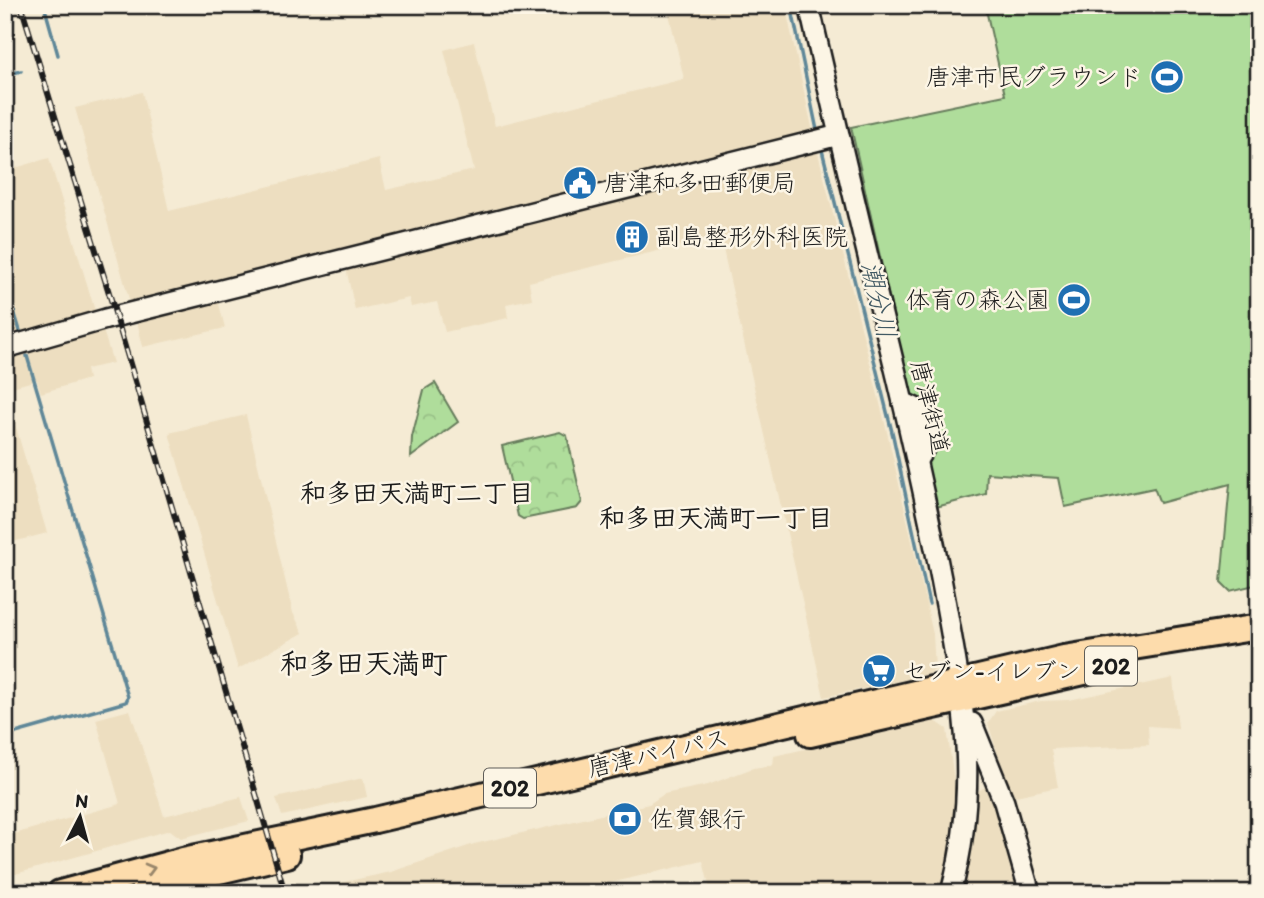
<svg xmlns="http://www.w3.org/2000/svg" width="1264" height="898" font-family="Itim,'Klee One',sans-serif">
  <defs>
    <pattern id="park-crowns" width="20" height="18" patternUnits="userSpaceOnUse" patternTransform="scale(1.75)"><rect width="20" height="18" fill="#afdd9b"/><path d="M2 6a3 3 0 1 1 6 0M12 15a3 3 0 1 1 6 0" fill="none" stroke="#96bd85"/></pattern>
  </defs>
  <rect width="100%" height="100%" fill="#f5ebd4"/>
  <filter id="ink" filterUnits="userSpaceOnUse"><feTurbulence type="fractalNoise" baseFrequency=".0143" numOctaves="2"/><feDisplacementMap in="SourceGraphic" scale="14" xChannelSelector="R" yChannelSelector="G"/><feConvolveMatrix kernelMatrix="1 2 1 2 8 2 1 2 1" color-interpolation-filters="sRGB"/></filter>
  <g filter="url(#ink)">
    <!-- built -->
    <g fill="#eddec0">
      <polygon points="667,5 785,5 813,132 131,306 75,108 142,92 169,211 379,159 386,190 474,170 444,50 474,42 495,126 684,79"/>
      <polygon points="817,149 889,440 933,634 935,669 928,675 824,697 720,236 529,282 532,299 506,304 508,318 445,332 437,302 411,307 409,298 355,310 346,268"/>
      <polygon points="49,158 96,314 5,342 5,171"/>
      <polygon points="218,300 225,328 143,347 137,321"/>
      <polygon points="103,330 113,363 86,369 88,379 41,393 37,380 5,389 5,359"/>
      <polygon points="5,390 47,533 5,544"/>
      <polygon points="246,415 293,613 303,633 238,669 169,433"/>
      <polygon points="1173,678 1178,728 1148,726 1149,745 1051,749 1058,787 1011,797 988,723 996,711 1041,701 1069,700"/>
      <polygon points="130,710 164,816 241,797 249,821 181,838 170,830 5,877 5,819 10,835 120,804 96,719"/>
      <polygon points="934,720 947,729 957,803 950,854 939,893 711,893 703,861 568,893 302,891 391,872 474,844 649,804 664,794 708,785 753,768 773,765 774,756"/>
      <polygon points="363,778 367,797 282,816 276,798"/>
      <polygon points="987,786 1019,893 959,893 976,792"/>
    </g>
    <!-- park -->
    <g fill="url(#park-crowns)" stroke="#667c5c" stroke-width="2">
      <polygon points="435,383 458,422 411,457 412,437 424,390"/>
      <polygon points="560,432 567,436 582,502 577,508 523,519 518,516 502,446"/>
    </g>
    <!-- garden -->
    <polygon fill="#afdd9b" stroke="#667c5c" stroke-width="2" points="985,5 1259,5 1259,584 1230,591 1221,582 1230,484 1160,503 1154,488 1065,507 1059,478 987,473 986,494 936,507 851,127 1005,95"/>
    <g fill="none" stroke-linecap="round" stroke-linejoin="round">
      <!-- stream -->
      <g stroke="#5e8798" stroke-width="3.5">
        <polyline points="44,5 58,55"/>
        <polyline points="791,5 818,135"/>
        <polyline points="5,75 21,71"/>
        <polyline points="821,146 893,436 929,604"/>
        <polyline points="5,282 21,334"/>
        <polyline points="5,736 126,702 128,697 27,356"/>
      </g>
      <!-- secondary casing -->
      <g stroke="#1c1c1c" stroke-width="24">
        <g id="secondary">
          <path d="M809 5C837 129 867 253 897 377 915 453 932 528 946 605 965 710 979 787 951 893"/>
          <polyline points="5,348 106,319 839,135"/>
          <polyline points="903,402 924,412 930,439 917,460"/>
          <polyline points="972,723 1004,802 1030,893"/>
        </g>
      </g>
      <!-- highway casing -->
      <g stroke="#1c1c1c" stroke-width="30">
        <g id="highway">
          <polyline points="810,734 1119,664"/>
          <polyline points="60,893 183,860 375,820 1064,658 1259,627"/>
          <polyline points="142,893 189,878 287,855"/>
        </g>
      </g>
      <!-- secondary -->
      <use href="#secondary" stroke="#fcf5e5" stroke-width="19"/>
      <!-- highway -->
      <use href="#highway" stroke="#fddcac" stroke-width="24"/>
      <!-- rail casing -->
      <g stroke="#1c1c1c" stroke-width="6">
        <polyline id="rail" points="21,5 113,306 285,893"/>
      </g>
      <!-- rail -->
      <use href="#rail" stroke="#fcf5e5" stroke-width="3.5" stroke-dasharray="10" stroke-linecap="butt"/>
    </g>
    <!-- one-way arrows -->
    <defs><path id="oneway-chevron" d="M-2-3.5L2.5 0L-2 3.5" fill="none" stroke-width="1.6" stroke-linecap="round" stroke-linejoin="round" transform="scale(1.75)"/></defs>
    <use stroke="#98866b" href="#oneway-chevron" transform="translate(150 869) rotate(-15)"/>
  </g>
  <!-- icons -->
  <defs>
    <g id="stadium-disc" transform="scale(1.75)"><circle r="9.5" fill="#1f6fb2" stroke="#fcf5e5"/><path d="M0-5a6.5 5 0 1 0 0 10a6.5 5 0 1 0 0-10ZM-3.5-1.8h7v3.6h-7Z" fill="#fff"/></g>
    <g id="civic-disc" transform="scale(1.75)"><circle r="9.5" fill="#1f6fb2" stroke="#fcf5e5"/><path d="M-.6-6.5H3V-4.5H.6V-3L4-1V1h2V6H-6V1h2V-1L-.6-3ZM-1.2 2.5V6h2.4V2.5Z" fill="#fff"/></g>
    <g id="building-disc" transform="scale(1.75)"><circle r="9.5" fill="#1f6fb2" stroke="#fcf5e5"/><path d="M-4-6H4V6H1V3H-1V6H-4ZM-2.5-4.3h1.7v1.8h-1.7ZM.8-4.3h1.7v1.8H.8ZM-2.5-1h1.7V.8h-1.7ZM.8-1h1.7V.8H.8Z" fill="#fff"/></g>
    <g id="supermarket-disc" transform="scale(1.75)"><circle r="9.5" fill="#1f6fb2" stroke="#fcf5e5"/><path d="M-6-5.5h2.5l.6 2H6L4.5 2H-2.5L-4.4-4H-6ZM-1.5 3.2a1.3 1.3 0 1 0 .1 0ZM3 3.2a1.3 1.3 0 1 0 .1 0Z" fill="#fff"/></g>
    <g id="bank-disc" transform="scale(1.75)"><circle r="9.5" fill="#1f6fb2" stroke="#fcf5e5"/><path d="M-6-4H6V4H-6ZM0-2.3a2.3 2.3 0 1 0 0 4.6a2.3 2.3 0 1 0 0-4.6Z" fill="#fff"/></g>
  </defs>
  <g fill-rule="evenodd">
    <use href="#stadium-disc" x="1167" y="77"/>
    <use href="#civic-disc" x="580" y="183"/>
    <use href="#building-disc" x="632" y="237"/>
    <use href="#stadium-disc" x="1074" y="300"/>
    <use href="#supermarket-disc" x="879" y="671"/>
    <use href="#bank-disc" x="625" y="819"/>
  </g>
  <g text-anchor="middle" stroke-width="5" stroke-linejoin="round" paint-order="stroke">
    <!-- shield labels -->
    <g fill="#fcf5e5" stroke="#5f5d58" stroke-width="2">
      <rect x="1085" y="646.5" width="52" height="39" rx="5"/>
      <rect x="484" y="768.5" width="52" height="39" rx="5"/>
    </g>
    <g font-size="23" font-weight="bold" fill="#1c1c1c">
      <text x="1111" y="674">202</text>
      <text x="510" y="796">202</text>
    </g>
    <!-- poi labels -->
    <g font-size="24" fill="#1c1c1c" stroke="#fcf5e5" text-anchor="start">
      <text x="1142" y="85" text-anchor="end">唐津市民グラウンド</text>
      <text x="604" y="191">唐津和多田郵便局</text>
      <text x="656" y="245">副島整形外科医院</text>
      <text x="1050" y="308" text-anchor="end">体育の森公園</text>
      <text x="903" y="679">セブン-イレブン</text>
      <text x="650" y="827">佐賀銀行</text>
    </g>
    <!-- street labels -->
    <g font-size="24" fill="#1c1c1c" stroke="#fcf5e5">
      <text transform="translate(930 407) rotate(76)" y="8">唐津街道</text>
      <text transform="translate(658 753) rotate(-13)" y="8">唐津バイパス</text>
    </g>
    <!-- water labels -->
    <g font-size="26" font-style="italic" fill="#425a64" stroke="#fcf5e5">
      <text transform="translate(879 300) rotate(77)" y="9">潮分川</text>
    </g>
    <!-- neighbourhood labels -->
    <g font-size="26" font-weight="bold" fill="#1c1c1c" stroke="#fcf5e5">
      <text x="417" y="502">和多田天満町二丁目</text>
      <text x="716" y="527">和多田天満町一丁目</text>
    </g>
    <!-- quarter labels -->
    <g font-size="28" font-weight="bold" fill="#1c1c1c" stroke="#fcf5e5">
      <text x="364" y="673">和多田天満町</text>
    </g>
  </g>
  <!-- margin -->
  <rect width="1264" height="898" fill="none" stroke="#fcf5e5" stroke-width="28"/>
  <rect x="14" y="14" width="1236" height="870" fill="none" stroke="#1c1c1c" stroke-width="2.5" filter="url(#ink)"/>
  <!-- north arrow -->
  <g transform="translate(80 817) rotate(6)" stroke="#fcf5e5" stroke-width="5" paint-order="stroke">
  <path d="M0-5L12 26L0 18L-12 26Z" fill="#1c1c1c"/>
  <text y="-10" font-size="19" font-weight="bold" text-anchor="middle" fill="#1c1c1c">N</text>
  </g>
</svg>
